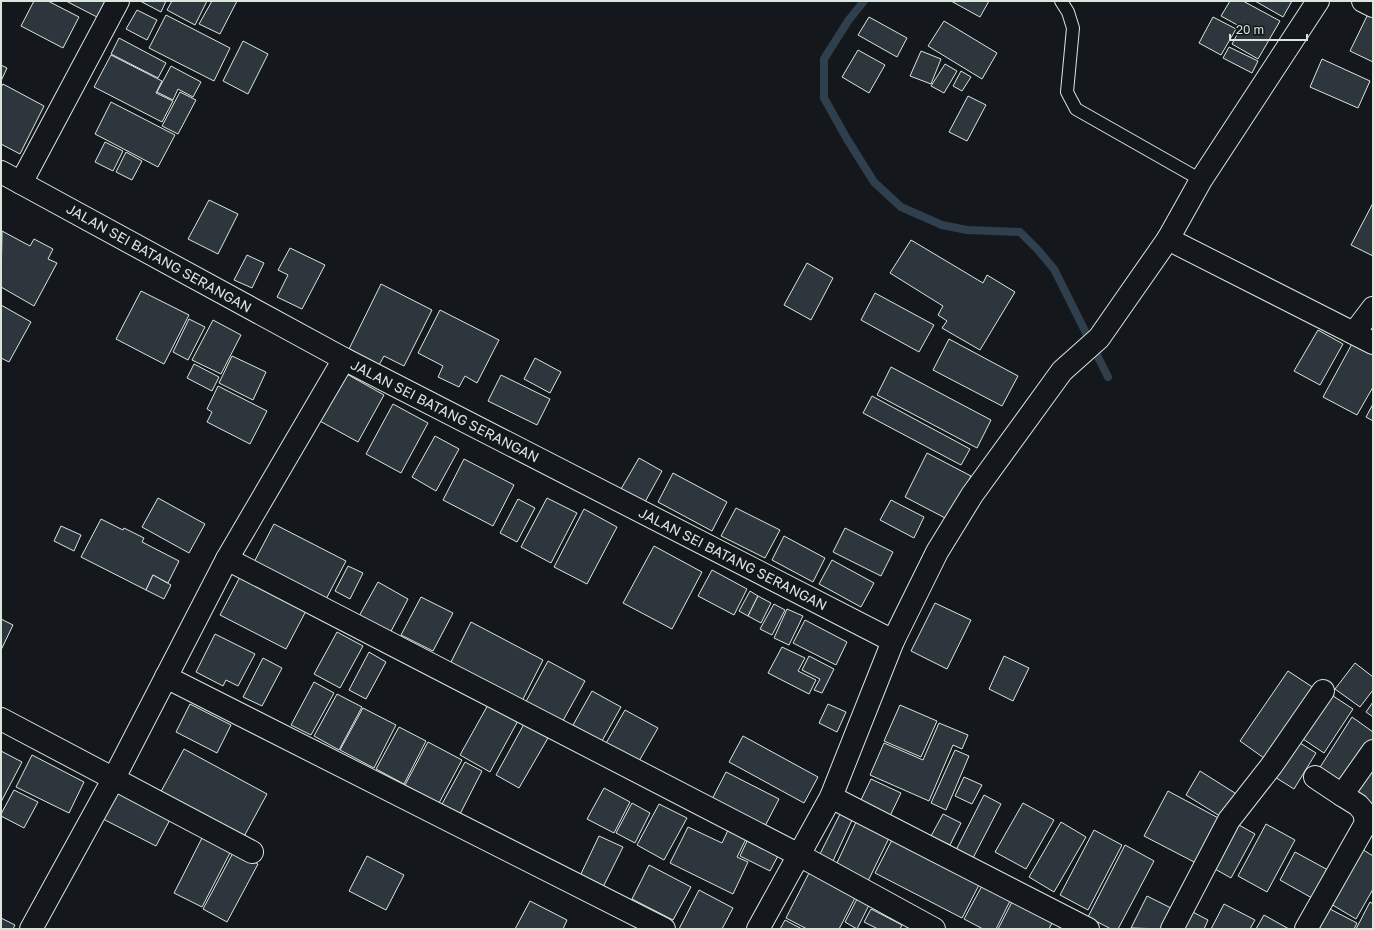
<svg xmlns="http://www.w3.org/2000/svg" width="1374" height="930" font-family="'Golos Text',sans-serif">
  <rect width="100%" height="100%" fill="#14181c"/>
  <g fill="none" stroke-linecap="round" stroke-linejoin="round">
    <!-- stream -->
    <polyline stroke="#2f3f4d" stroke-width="8" points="864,1 848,21 824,59 824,98 847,139 874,182 901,207 942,225 967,230 1020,232 1037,249 1054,269 1108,377"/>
  </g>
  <!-- building -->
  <g fill="#2c363c" stroke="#d8e6dc">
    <polygon points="34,1 48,1 79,17 63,48 21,26"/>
    <polygon points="66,1 105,1 97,17"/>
    <polygon points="140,1 166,1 161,12"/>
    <polygon points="172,1 207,1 195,25 167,10"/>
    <polygon points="212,1 237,1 220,34 199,24"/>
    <polygon points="951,1 989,1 980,17"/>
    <polygon points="1230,1 1243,1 1280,21 1258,59 1232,44 1241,27 1221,16"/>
    <polygon points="1255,1 1292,1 1283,17"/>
    <polygon points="137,10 157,20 147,40 126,29"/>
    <polygon points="1368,14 1373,16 1373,62 1350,51"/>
    <polygon points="166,15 230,48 214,81 149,48"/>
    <polygon points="869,17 907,38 897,57 858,35"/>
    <polygon points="1213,17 1236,29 1221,55 1199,43"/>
    <polygon points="944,21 997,53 982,79 928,46"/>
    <polygon points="119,38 166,63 158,78 111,54"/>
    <polygon points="243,41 268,54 248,94 223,81"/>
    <polygon points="1229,47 1258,61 1252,73 1223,58"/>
    <polygon points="858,50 885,65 869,93 842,77"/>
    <polygon points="921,51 941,59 931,84 910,76"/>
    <polygon points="111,55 162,81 156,93 173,101 162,122 94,87"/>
    <polygon points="1322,59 1370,81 1358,108 1310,87"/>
    <polygon points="945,64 957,71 944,93 931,86"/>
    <polygon points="1,65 7,68 1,81"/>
    <polygon points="171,66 201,82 193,97 178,89 173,100 157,92"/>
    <polygon points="961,71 971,77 962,91 953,86"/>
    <polygon points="3,84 44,106 20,154 1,144 1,87"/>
    <polygon points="180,92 196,100 178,134 162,126"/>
    <polygon points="968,96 986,105 967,141 949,132"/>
    <polygon points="111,102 175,135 158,167 95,134"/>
    <polygon points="105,142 123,151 113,171 95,162"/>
    <polygon points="126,152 142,161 132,180 116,172"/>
    <polygon points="209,200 238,214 218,254 188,239"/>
    <polygon points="1373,203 1373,256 1351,245"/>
    <polygon points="2,231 30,246 34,239 53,249 48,259 57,263 34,306 1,287"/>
    <polygon points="911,240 983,283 987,275 1015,292 980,350 942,328 947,321 938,315 943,306 890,273"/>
    <polygon points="290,248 325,265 302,309 277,297 288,275 278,270"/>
    <polygon points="247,255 264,263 252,288 234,280"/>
    <polygon points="807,263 833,278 811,320 784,305"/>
    <polygon points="381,284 432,310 404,366 384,356 379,365 349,349"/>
    <polygon points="141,291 189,315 164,364 116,339"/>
    <polygon points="875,293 934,325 919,352 861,320"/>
    <polygon points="1,305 31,322 9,362 1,358"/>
    <polygon points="440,310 499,340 477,383 465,376 459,387 438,377 443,366 418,353"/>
    <polygon points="189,319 205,327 188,360 173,352"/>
    <polygon points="213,320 241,335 221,374 192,360"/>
    <polygon points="1318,330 1343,344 1320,385 1294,371"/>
    <polygon points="949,339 1018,376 1002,406 933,370"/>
    <polygon points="1353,342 1373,353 1373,387 1357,415 1323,397"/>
    <polygon points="232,356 266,372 253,400 219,383"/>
    <polygon points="535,358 561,372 550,393 524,379"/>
    <polygon points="194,364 219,377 212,391 187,378"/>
    <polygon points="891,367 991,420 977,448 877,395"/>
    <polygon points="345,373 384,395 358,442 318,420"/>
    <polygon points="501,375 550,399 537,425 488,401"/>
    <polygon points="218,386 267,411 250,444 207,422 212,412 207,409"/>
    <polygon points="872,396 970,449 961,465 863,413"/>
    <polygon points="393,404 428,423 401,473 366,454"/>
    <polygon points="1373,404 1373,421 1366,417"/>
    <polygon points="435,436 459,449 436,491 412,477"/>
    <polygon points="927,453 971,476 949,520 905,497"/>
    <polygon points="639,458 662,471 645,502 621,489"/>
    <polygon points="464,459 514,485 493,526 443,500"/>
    <polygon points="673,473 727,502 712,531 658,502"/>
    <polygon points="158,498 205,524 189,553 142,527"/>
    <polygon points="547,498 577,513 551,563 521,547"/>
    <polygon points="518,499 535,508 517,542 500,533"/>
    <polygon points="891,500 924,517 914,538 880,520"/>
    <polygon points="736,508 780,530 765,558 721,536"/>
    <polygon points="584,509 617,527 587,584 554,567"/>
    <polygon points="101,519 123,530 124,528 144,538 142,542 179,561 168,583 153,575 146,590 81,557"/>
    <polygon points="274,524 346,561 324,603 252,566"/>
    <polygon points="61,526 81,535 74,551 54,541"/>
    <polygon points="845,528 893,552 881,576 833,552"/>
    <polygon points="784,536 825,558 813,582 772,560"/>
    <polygon points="654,546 702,572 672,629 623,603"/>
    <polygon points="832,560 874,583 861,607 819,584"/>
    <polygon points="348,566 363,573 350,599 335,591"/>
    <polygon points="712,570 747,589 734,615 698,596"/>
    <polygon points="153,575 171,585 164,599 146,590"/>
    <polygon points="241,575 307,609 286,649 220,615"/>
    <polygon points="378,582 408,599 389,635 358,618"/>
    <polygon points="750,591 758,596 748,616 739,611"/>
    <polygon points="758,596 771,603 761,623 748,616"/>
    <polygon points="421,597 453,613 433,651 401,635"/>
    <polygon points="935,603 971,620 947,669 911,651"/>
    <polygon points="774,604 785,610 772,635 760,629"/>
    <polygon points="787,609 803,616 789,645 774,638"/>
    <polygon points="1,619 13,625 1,650"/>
    <polygon points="805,620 847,642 836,665 793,643"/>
    <polygon points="471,622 543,660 520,705 448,668"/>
    <polygon points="337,632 363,646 340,688 314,674"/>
    <polygon points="215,634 255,654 238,686 226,680 223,686 196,672"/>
    <polygon points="782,647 805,658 798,671 816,680 809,694 768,673"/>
    <polygon points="369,652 386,662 366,699 349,690"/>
    <polygon points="809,656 834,669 822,693 814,690 820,679 802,670"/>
    <polygon points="1004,656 1029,668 1013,701 989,689"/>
    <polygon points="263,658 282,668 262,706 243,697"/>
    <polygon points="548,661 585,681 560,726 523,707"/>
    <polygon points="1355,663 1373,677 1373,690 1360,707 1335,689"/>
    <polygon points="1288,671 1320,692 1271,763 1240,741"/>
    <polygon points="314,682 334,693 311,735 291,725"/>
    <polygon points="592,691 621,707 602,741 573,725"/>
    <polygon points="1327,692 1353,709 1324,753 1297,735"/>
    <polygon points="337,694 362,707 339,750 314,736"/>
    <polygon points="1373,702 1373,717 1366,712"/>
    <polygon points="489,703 519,719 490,772 460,755"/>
    <polygon points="190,704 231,725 217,753 176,732"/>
    <polygon points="828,704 846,712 837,732 819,723"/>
    <polygon points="900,705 937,721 921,757 884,741"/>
    <polygon points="363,708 396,725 374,768 340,750"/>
    <polygon points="625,710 658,728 638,763 605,745"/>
    <polygon points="1352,717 1373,732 1373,746 1345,790 1317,772"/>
    <polygon points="939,723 968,735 962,749 953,745 929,801 870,775 884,743 923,760"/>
    <polygon points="524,724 548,738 519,788 496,775"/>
    <polygon points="399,727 426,741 404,784 376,769"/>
    <polygon points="743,736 818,777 804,803 729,762"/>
    <polygon points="1292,738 1316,753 1294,789 1270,774"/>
    <polygon points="428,742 462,760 439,803 405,785"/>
    <polygon points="184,749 267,794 241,842 158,797"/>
    <polygon points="955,750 969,756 946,810 931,803"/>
    <polygon points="1,751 22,762 1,802"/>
    <polygon points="32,755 84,782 69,813 16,787"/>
    <polygon points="1373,758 1373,807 1351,793"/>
    <polygon points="465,762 482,771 460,814 442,804"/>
    <polygon points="1200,771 1238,795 1223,818 1186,795"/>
    <polygon points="726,772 779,799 763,830 710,803"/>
    <polygon points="964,777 982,785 972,804 955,796"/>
    <polygon points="871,779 901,793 890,816 860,802"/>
    <polygon points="120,786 173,814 156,846 103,819"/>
    <polygon points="604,788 630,802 614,833 587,819"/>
    <polygon points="14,790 38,802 24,828 1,816 1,814"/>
    <polygon points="1168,791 1222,820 1198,864 1144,836"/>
    <polygon points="984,795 1001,804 973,858 956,850"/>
    <polygon points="632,803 650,813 635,843 616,833"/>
    <polygon points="1023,803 1054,820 1026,869 995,852"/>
    <polygon points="659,804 687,818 664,860 637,845"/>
    <polygon points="841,812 853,818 833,861 820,854"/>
    <polygon points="943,814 961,823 950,845 931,836"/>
    <polygon points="856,822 889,838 868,881 836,865"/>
    <polygon points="1061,822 1086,837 1054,892 1029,877"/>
    <polygon points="1266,824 1295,840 1267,892 1238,876"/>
    <polygon points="1239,825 1255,834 1231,878 1215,869"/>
    <polygon points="688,827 722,843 729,828 747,837 737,857 748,862 733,894 670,863"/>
    <polygon points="1094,830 1122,845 1088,910 1060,895"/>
    <polygon points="204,834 232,849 202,907 174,893"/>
    <polygon points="599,836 623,847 601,891 578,880"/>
    <polygon points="749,837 780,852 770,871 740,856"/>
    <polygon points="893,838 980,883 962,918 875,873"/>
    <polygon points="1125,845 1154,861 1118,929 1111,929 1088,917"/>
    <polygon points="1357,846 1373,856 1373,889 1356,919 1326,901"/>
    <polygon points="234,851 258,864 227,922 203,909"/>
    <polygon points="1295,852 1328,870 1312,898 1280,880"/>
    <polygon points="367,856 404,875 386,910 349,891"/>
    <polygon points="649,865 691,887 673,920 632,899"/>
    <polygon points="809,873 855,898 839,929 807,929 786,918"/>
    <polygon points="983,884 1011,899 996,929 983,929 964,919"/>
    <polygon points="699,890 733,908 722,929 679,929"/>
    <polygon points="1147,896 1175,910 1166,929 1131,928"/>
    <polygon points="857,899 869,905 857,929 845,922"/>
    <polygon points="1013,900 1053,921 1049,929 998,929"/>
    <polygon points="530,901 567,920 563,929 515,929"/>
    <polygon points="1370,902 1373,904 1373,929 1356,929"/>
    <polygon points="1224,904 1255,920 1250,929 1211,929"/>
    <polygon points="1326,907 1357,923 1354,929 1322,929 1316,926"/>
    <polygon points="871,909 902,925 900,929 878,929 864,922"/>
    <polygon points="1187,909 1208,920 1204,929 1178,929"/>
    <polygon points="1264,915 1289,929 1256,929"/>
    <polygon points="1,918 15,925 13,929 1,929"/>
    <polygon points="785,920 802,929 780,929"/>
  </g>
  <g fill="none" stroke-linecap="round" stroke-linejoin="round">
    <!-- service casing -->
    <g stroke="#d8e6dc" stroke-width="14">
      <polyline id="service" points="1061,1 1068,12 1073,28 1067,92 1076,109 1201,180"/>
    </g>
    <!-- minor casing -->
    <g stroke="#d8e6dc" stroke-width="24">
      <g id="minor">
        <polyline points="1363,1 1373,6"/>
        <polyline points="1,172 344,359 893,641"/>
        <polyline points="21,183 118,1"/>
        <polyline points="1168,239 1373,343"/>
        <polyline points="1354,333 1373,308"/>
        <polyline points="227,559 799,855 934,929"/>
        <polyline points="166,677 664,929"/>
        <polyline points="1,719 252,852"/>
        <polyline points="1315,777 1342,795"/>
        <polyline points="831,797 1088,929"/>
        <polyline points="31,929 114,778 227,559 344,359"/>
        <polyline points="758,929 831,797 893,641 937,552 972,495 1062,371 1099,338 1168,239 1201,180 1318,1"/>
        <polyline points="1172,929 1229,820 1272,765 1323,691"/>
        <polyline points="1306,929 1366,823 1364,812 1358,805 1342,795 1373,751"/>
      </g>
    </g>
    <!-- service -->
    <use href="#service" stroke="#14181c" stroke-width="12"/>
    <!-- minor -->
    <use href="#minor" stroke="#14181c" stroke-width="22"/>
  </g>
  <g text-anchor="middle" stroke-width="3" stroke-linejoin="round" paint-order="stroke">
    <!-- street labels -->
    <g font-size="14" fill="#d8e6dc" stroke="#14181c">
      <text transform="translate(159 258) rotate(29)" y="5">JALAN SEI BATANG SERANGAN</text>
      <text transform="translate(445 411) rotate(27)" y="5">JALAN SEI BATANG SERANGAN</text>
      <text transform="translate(733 559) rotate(27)" y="5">JALAN SEI BATANG SERANGAN</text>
    </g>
  </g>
  <!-- border -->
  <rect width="1374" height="930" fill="none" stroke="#d8e6dc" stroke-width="4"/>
  <!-- scale -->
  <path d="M1230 34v6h77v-6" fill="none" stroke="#d8e6dc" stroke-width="2"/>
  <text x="1236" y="34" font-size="12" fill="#d8e6dc" stroke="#14181c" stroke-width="3" paint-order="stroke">20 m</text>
</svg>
